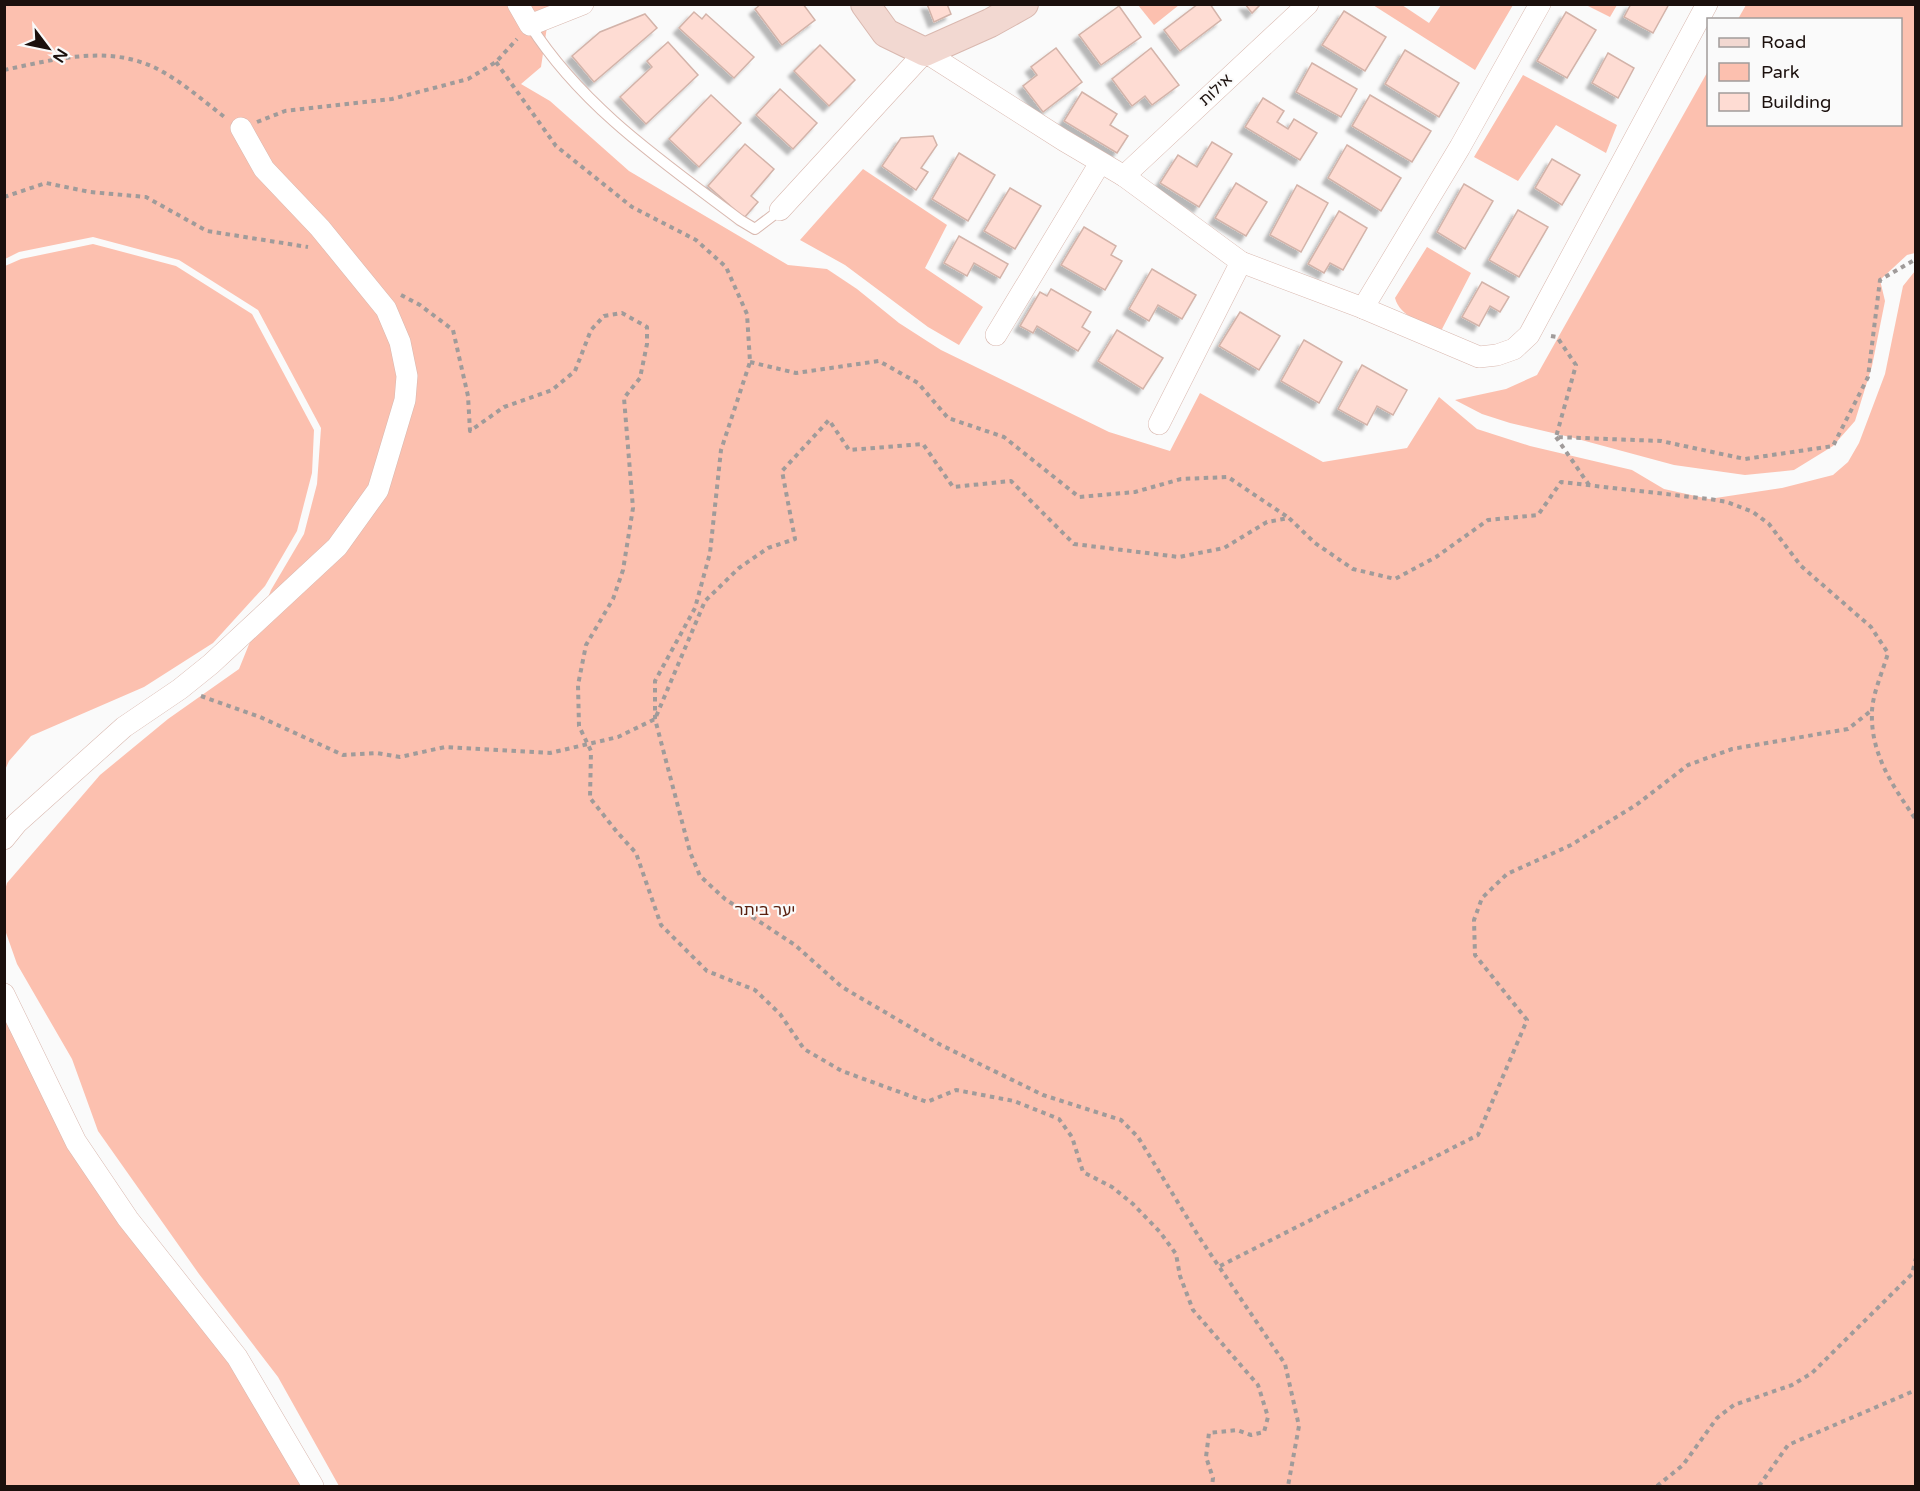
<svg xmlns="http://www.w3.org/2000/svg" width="1920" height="1491" font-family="'Varela Round',Heebo,sans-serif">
  <defs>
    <filter id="shadow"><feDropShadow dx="-5.5" dy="5.5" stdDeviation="1.5" flood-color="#0004"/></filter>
  </defs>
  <rect width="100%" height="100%" fill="#fafafa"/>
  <!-- green -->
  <g fill="#fcc0af">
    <polygon points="5,5 548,5 549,13 541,67 521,84 550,101 629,171 788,265 827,269 857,289 899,323 941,350 1109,432 1170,451 1200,393 1323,462 1407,448 1439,397 1477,429 1530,446 1632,470 1664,489 1709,499 1782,488 1833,475 1848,462 1859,443 1885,374 1903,286 1915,271 1915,1486 339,1486 278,1377 199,1274 98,1131 72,1059 17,964 5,930 5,890 7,883 100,775 168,719 239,669 271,590 304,534 317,484 321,428 258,310 179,260 93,237 19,252 5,259"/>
    <polygon points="1138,5 1179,5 1154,25"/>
    <polygon points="1373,5 1402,5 1429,23 1441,5 1513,5 1475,70"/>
    <polygon points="1586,5 1617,4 1617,5 1610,17"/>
    <polygon points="1746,5 1915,5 1915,253 1907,255 1880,280 1885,301 1872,366 1855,421 1833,446 1794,470 1745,475 1674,465 1574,438 1510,423 1482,414 1455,400 1506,389 1537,375 1708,71 1708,124 1900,124 1900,20 1738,19"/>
    <polygon points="1523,75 1617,125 1606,153 1556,125 1518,181 1474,157"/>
    <polygon points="863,169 947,225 925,268 983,307 959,345 928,327 845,265 800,240"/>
    <polygon points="93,244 176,266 252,314 314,430 312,473 297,531 265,586 213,643 144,687 31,736 9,761 5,770 5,266 21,259"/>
    <path d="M1427 247 1471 273 1441 331C1424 323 1400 317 1395 298Z"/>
    <polygon points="4,1006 36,1072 257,1397 307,1486 5,1486"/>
  </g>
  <!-- building -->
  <g fill="#fedcd3" stroke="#d3b3a9" stroke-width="1.5" filter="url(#shadow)">
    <polygon points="761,4 803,4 815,20 782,45 755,9"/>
    <polygon points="927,4 947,4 951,14 934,22"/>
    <polygon points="1198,4 1210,4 1221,20 1180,51 1164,30"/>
    <polygon points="1245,4 1261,4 1252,13"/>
    <polygon points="1631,4 1669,4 1653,33 1624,17"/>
    <polygon points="1119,6 1141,37 1101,65 1079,35"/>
    <polygon points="1344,11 1386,37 1365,71 1322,45"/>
    <polygon points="694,12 702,19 706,14 754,57 734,78 679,28"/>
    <polygon points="1566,12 1596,30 1567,78 1537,61"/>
    <polygon points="645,14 657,28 594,82 572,56 600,32"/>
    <polygon points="668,42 698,75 646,124 620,97 652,67 647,61"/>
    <polygon points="820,45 855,80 829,106 794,71"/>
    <polygon points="1056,48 1082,82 1043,112 1023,86 1037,75 1031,67"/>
    <polygon points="1151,48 1179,85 1152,105 1145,96 1132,106 1112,79"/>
    <polygon points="1405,50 1459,83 1439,117 1385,84"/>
    <polygon points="1608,53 1634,68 1618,98 1592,83"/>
    <polygon points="1312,63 1357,89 1341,117 1296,92"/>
    <polygon points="780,89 817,123 793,149 756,115"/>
    <polygon points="1082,92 1117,114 1110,125 1128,136 1117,153 1064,121"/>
    <polygon points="711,95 741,123 699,167 669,139"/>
    <polygon points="1370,95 1431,131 1412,162 1352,126"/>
    <polygon points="1263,98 1284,111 1277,122 1288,129 1294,119 1317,133 1300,160 1245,127"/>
    <polygon points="933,136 937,145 921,168 928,172 916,190 882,166 901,138"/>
    <polygon points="1212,142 1232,154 1199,207 1160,183 1178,155 1197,167"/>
    <polygon points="745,144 774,169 751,196 758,202 744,218 708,186"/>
    <polygon points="1347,145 1401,178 1381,211 1328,178"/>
    <polygon points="959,153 995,175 968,221 932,199"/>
    <polygon points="1552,159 1580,175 1562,205 1535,188"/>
    <polygon points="1236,183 1267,202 1246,236 1215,218"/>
    <polygon points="1464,184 1493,201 1465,249 1437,232"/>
    <polygon points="1297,185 1328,203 1301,252 1270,235"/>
    <polygon points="1010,188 1041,206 1015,249 984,231"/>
    <polygon points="1518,210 1548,227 1519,277 1489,260"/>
    <polygon points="1339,211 1367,228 1343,270 1330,263 1324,273 1308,264"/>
    <polygon points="1084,227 1116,246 1111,255 1122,261 1105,290 1061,265"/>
    <polygon points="959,236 1008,264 1000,278 974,263 967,276 944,263"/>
    <polygon points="1152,269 1196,295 1182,319 1158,305 1149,321 1129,309"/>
    <polygon points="1482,282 1509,297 1500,312 1490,306 1479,326 1462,317"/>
    <polygon points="1051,289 1091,312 1082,327 1090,332 1078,351 1037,326 1033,333 1020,326 1040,292 1047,296"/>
    <polygon points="1240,312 1280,336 1259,370 1219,346"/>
    <polygon points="1117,330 1163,358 1143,389 1098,361"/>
    <polygon points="1304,340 1342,362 1319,403 1281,381"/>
    <polygon points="1362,365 1407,390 1393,415 1377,406 1367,425 1338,409"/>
  </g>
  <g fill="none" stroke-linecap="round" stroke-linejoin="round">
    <!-- lane casing -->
    <g stroke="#d9b8af" stroke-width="12">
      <path id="lane" d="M530 25C582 107 663 162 740 220L755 229 780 210"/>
    </g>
    <!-- street casing -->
    <g stroke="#d9b8af" stroke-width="22">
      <g id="street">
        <polyline points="518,4 530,25 583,4"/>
        <polyline points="1124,176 1308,4"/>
        <polyline points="780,210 925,52 1063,140 1124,176 1241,262 1363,308 1479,357 1497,355 1514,349 1529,335 1707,4"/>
        <polyline points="1363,308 1460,147 1540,4"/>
        <polyline points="996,335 1100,163"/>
        <polyline points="1159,424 1241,262"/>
        <polyline points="4,839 17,823 124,727 180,689 211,664 337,547 378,490 405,400 407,376 400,342 386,309 320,228 264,169 241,128"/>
        <polyline points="4,994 76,1142 128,1219 237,1357 313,1486"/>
      </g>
    </g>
    <!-- secondary casing -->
    <g stroke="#d9b8af" stroke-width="30">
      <polyline id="secondary" points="865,4 886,33 925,52 990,23 1024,4"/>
    </g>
    <!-- path -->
    <g stroke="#a09b9a" stroke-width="4" stroke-dasharray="4.5 4.5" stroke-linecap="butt">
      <polyline points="496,62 556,146 632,207 696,240 726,267 747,314 750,362 721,450 710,553 695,608 655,681 655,719 690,852 700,876 725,899 795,945 842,987 941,1045 1043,1095 1121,1120 1138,1137 1199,1237 1285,1364 1299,1426 1288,1486"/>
      <path d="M4 70C57 59 113 43 163 72 186 85 206 103 227 119"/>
      <polyline points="257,122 285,111 392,99 468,79 496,62 517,39"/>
      <polyline points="4,197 46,183 90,192 146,197 207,231 308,247"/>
      <polyline points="401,295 420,305 453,330 468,396 470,431 504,407 552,390 575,371 591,330 604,316 622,313 647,327 647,344 640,378 624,398 633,508 623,570 613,599 586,645 578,685 579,726 591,751 590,798 617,832 636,853 661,925 707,971 755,990 780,1014 804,1049 842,1071 927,1102 956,1090 1014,1101 1059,1119 1072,1137 1083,1172 1112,1187 1133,1204 1160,1232 1176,1254 1180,1276 1193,1310 1258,1385 1268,1417 1264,1432 1251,1435 1237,1430 1209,1433 1206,1457 1213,1478 1212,1486"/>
      <polyline points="1551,336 1557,337 1576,365 1556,437 1661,441 1745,459 1833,446 1868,377 1880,280 1916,259"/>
      <polyline points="750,362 796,373 879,361 918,383 948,418 1004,437 1079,497 1135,492 1181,479 1228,477 1289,518"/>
      <polyline points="1556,437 1589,485"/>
      <path d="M201 696 260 717 343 755 377 753 400 757 445 747 550 753 618 737 655 719 705 601 739 568 768 548 795 539 782 471 829 420 849 450 923 444 953 487 1011 481 1074 544 1179 557 1224 548 1267 522 1289 518 1315 543 1353 569 1395 579 1436 557 1488 520 1538 515 1561 482 1709 499 1727 502 1753 512 1769 524 1801 566 1871 627 1888 653C1883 671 1873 692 1872 711 1870 754 1893 786 1916 820"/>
      <polyline points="1220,1266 1478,1135 1527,1020 1475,955 1474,920 1482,898 1507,874 1571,845 1636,805 1688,765 1732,749 1848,729 1872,710"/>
      <polyline points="1657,1486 1683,1465 1717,1418 1734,1405 1792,1385 1812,1373 1912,1274 1916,1258"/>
      <polyline points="1759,1486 1788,1445 1916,1390"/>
    </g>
    <!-- lane -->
    <use href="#lane" stroke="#fff" stroke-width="10"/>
    <!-- street -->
    <use href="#street" stroke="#fff" stroke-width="21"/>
    <!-- secondary -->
    <use href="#secondary" stroke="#f2d8d1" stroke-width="28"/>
  </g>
  <g text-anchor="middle" stroke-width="4.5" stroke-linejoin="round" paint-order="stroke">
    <!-- street labels -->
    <g font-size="16" fill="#1b100d" stroke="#fafafa">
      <text transform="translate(1215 89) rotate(-43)" y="6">אילות</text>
    </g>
    <!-- park labels -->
    <g font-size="16" fill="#5b2110" stroke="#fafafa">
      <text x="765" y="915">יער ביתר</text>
    </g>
  </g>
  <!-- border -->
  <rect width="1920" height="1491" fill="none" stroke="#1b100d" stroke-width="12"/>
  <!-- legend -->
  <rect x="1707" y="18" width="195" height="108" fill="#fafafa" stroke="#a19c9b" stroke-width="1.5"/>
  <rect x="1719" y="38" width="30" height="9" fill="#f2d8d1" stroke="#a19c9b" stroke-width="1.5"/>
  <text x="1761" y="48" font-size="18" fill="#1b100d">Road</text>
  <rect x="1719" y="63" width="30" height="18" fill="#fcc0af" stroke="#a19c9b" stroke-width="1.5"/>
  <text x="1761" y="78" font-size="18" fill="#1b100d">Park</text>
  <rect x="1719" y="93" width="30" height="18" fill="#fedcd3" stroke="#a19c9b" stroke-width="1.5"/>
  <text x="1761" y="108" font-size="18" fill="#1b100d">Building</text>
  <!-- north arrow -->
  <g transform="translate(48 48) rotate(122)" stroke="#fafafa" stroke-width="4.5" paint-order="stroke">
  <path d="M0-4.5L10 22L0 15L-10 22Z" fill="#1b100d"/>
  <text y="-9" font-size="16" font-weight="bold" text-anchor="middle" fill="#1b100d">N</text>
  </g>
</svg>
